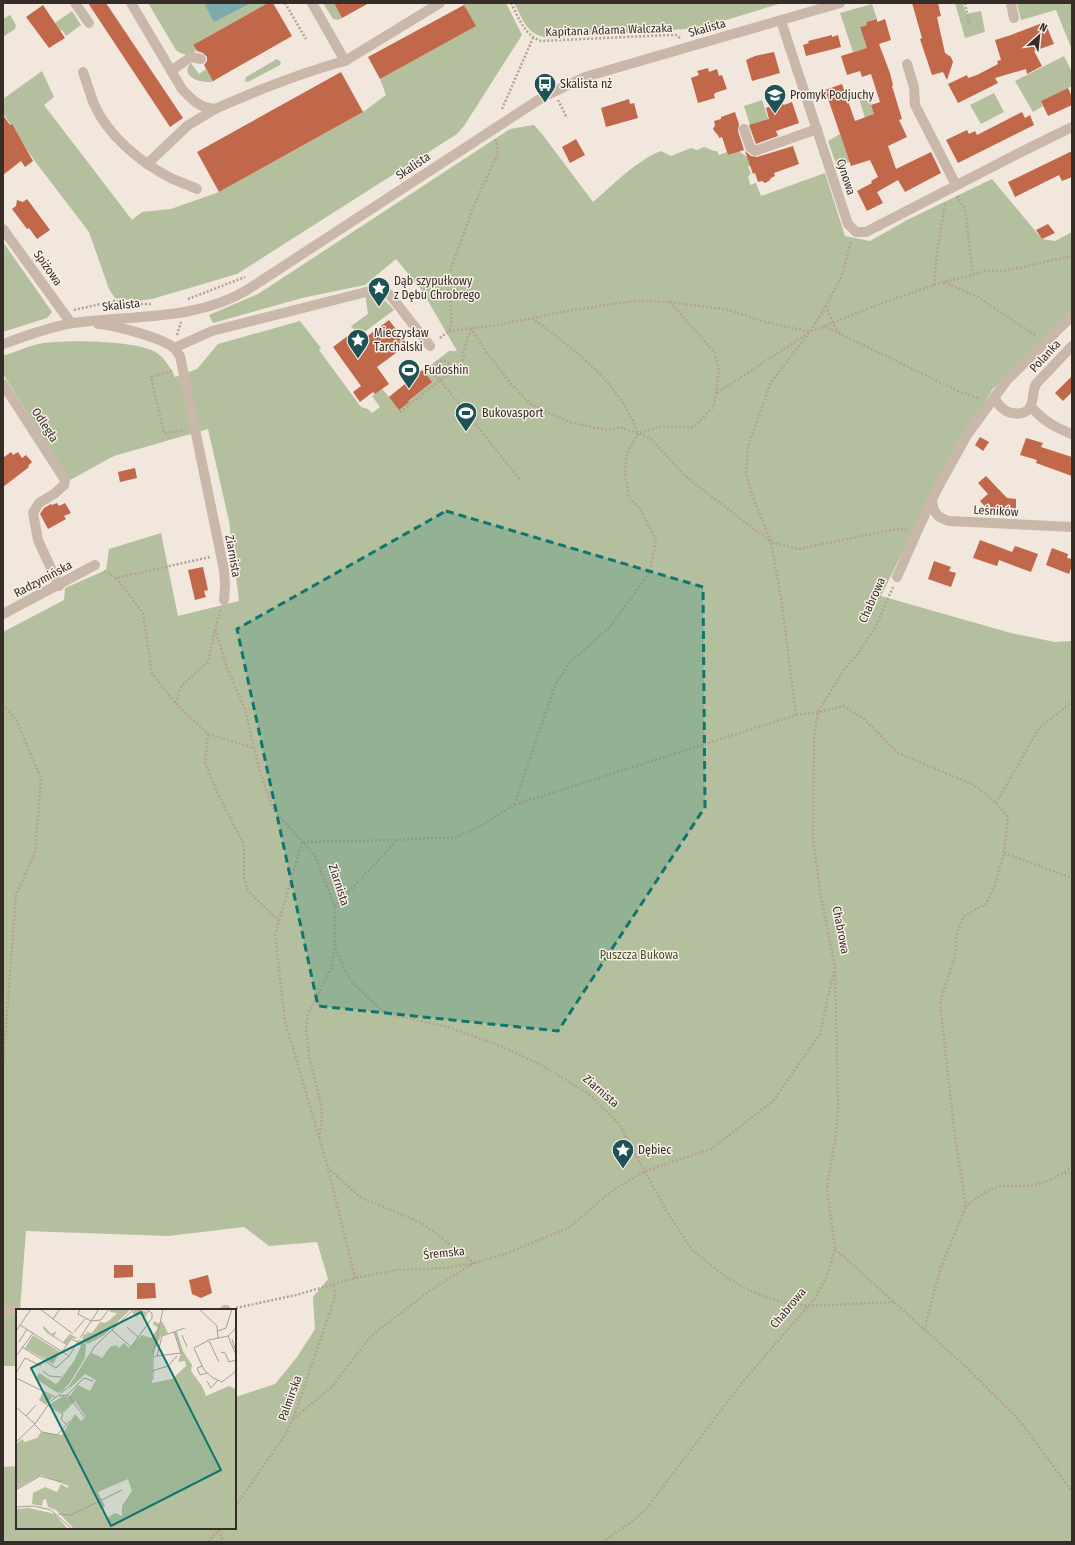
<svg xmlns="http://www.w3.org/2000/svg" width="1075" height="1545" font-family="'Fira Sans Condensed',sans-serif">
  <rect width="100%" height="100%" fill="#f1e7dc"/>
  <!-- green -->
  <g fill="#b4c09d">
    <polygon points="148,3 268,3 193,45 196,51 189,55 180,53 176,50"/>
    <polygon points="323,3 334,3 342,18 338,20 333,19"/>
    <polygon points="463,3 506,3 522,35 464,126 457,134 237,274 152,299 138,301 115,298 109,289 89,232 34,160 3,113 3,99 42,71 54,97 44,105 132,220 142,212 171,209 219,192 363,112 386,95 380,79 475,26"/>
    <path d="M514 3H782L700 28 551 38C526 36 525 22 514 3Z"/>
    <polygon points="955,3 963,3 966,14 981,11 985,32 965,38"/>
    <polygon points="1017,3 1072,3 1072,50 1056,10 1021,20"/>
    <polygon points="872,4 877,19 866,22 867,25 860,27 867,48 866,49 853,52 840,13"/>
    <polygon points="72,11 81,25 66,36 62,30 60,31 55,23"/>
    <polygon points="10,15 16,25 15,29 3,37 3,19"/>
    <polygon points="1064,56 1072,72 1072,86 1041,101 1043,106 1033,112 1015,81"/>
    <polygon points="277,59 281,62 280,65 248,82 245,81 246,77"/>
    <path d="M191 63 199 74 206 69 213 80H215V81C204 85 178 77 191 63Z"/>
    <polygon points="867,92 874,114 865,118 858,95"/>
    <polygon points="994,93 1004,112 981,124 970,105"/>
    <polygon points="762,100 769,122 751,128 744,106"/>
    <path d="M534 125 542 134 593 202C613 185 637 160 661 151L671 156 691 148 697 150 704 147 714 151H717L719 155 727 152 728 155 739 151 751 160 752 165 748 167 751 174 748 176 750 185 756 183 761 196 825 173 845 236 870 241 907 220 992 179 1042 239 1055 241 1072 232V312L992 390 926 504 881 596 1011 633 1055 642 1072 641V1542H3V1467L17 1466V1528H235V1397L275 1384 297 1357 315 1329 313 1297 328 1279 317 1242 269 1246 244 1227 168 1236 26 1231 20 1310H17V1366H3V632L64 600 65 588 106 570 109 549 161 533 178 616 239 601 229 521 208 429 114 456 70 480 3 374V356C15 352 26 347 38 344 60 339 139 340 157 353 165 358 171 369 175 377L197 369 218 344 300 321 321 348 319 350 361 407 368 409 372 413 380 407 372 396 382 389 389 397 449 351H457L421 289 396 259 365 285 302 298 213 323 209 315 258 294 510 129Z"/>
    <polygon points="840,134 850,162 837,167 828,141"/>
    <polygon points="3,242 52,312 47,318 3,332"/>
    <path d="M365 294C379 295 385 299 394 310L359 336 351 326 368 314Z"/>
  </g>
  <!-- water -->
  <polygon fill="#7cabad" points="204,3 251,3 214,22"/>
  <!-- building -->
  <g fill="#c1674a">
    <polygon points="88,3 106,3 183,118 170,127"/>
    <polygon points="268,3 273,3 292,36 213,81 204,65 207,61 207,57 203,53 197,51 193,45"/>
    <polygon points="334,3 369,3 342,18"/>
    <polygon points="912,3 938,3 941,16 937,17 945,53 951,57 953,62 947,80 943,72 932,75 920,39 922,38"/>
    <polygon points="43,5 65,38 49,48 26,17"/>
    <polygon points="464,5 476,26 380,79 368,57"/>
    <polygon points="877,19 877,22 885,19 891,40 879,44 890,73 893,85 892,86 902,119 899,120 907,137 888,146 896,169 931,152 941,173 905,192 898,180 877,192 883,203 867,211 857,191 872,183 871,181 878,177 870,160 851,166 825,90 842,84 855,121 874,114 871,105 880,102 871,74 862,77 860,71 847,75 841,56 867,48 860,27 867,25 866,22"/>
    <polygon points="1045,22 1054,44 1034,51 1042,66 1027,74 1026,69 995,78 998,83 958,103 948,84 967,75 968,78 977,75 998,64 997,61 1001,60 995,40 1011,35"/>
    <polygon points="832,35 832,37 838,35 841,47 806,56 803,45 809,43 808,41"/>
    <polygon points="774,52 780,73 752,81 746,60 755,56"/>
    <polygon points="708,68 709,72 717,69 719,76 722,75 727,89 715,93 714,95 715,98 698,103 691,78 699,75 697,71"/>
    <polygon points="341,72 363,112 219,192 197,152"/>
    <polygon points="1068,88 1072,97 1072,105 1048,116 1041,101"/>
    <polygon points="629,99 630,104 634,103 638,118 606,127 601,108"/>
    <polygon points="781,102 784,105 792,102 799,123 776,131 778,136 756,144 749,125 769,119 766,108"/>
    <polygon points="735,112 739,124 738,131 744,150 728,155 722,137 719,138 718,135 715,132 713,129 715,125 714,121 721,119 721,117"/>
    <polygon points="1022,112 1025,118 1030,115 1034,125 958,163 946,140 967,130 969,134 975,131 977,135"/>
    <polygon points="3,115 10,125 12,124 33,161 25,167 21,161 3,175"/>
    <polygon points="576,139 585,155 570,163 562,147"/>
    <polygon points="793,146 799,164 774,173 775,176 771,178 769,181 765,183 762,181 758,182 755,173 753,174 745,151 751,156 757,157"/>
    <polygon points="1072,151 1072,177 1062,181 1059,175 1015,197 1008,182"/>
    <polygon points="27,199 50,230 37,239 29,228 27,229 12,209 16,206 17,200 23,202"/>
    <polygon points="1048,224 1055,233 1042,239 1036,230"/>
    <polygon points="389,320 408,345 398,340 404,347 377,367 389,384 375,394 373,392 360,402 353,392 361,386 333,347 353,332 361,341"/>
    <polygon points="422,370 432,382 408,401 409,402 399,410 389,397"/>
    <polygon points="1072,376 1072,392 1063,401 1055,393"/>
    <polygon points="980,437 989,442 983,451 975,445"/>
    <polygon points="1026,438 1043,443 1041,447 1072,457 1072,476 1036,463 1037,460 1020,455"/>
    <polygon points="11,452 13,455 18,452 22,458 26,455 32,462 28,466 29,467 3,487 3,458"/>
    <polygon points="135,468 137,478 120,482 118,472"/>
    <polygon points="986,476 1007,498 1016,499 1016,510 988,510 980,501 988,494 978,483"/>
    <polygon points="57,503 59,506 65,503 71,513 64,516 66,519 48,529 40,514 44,508 51,504 52,505"/>
    <polygon points="980,540 1012,552 1015,546 1038,554 1031,572 999,560 997,566 973,558"/>
    <polygon points="1052,548 1068,554 1067,558 1072,559 1072,566 1069,574 1046,565"/>
    <polygon points="934,561 951,567 949,571 956,573 951,587 928,579"/>
    <polygon points="203,567 208,590 204,591 206,597 195,600 188,570"/>
    <polygon points="114,1265 133,1265 133,1277 114,1278"/>
    <polygon points="208,1275 212,1293 201,1298 192,1294 189,1280"/>
    <polygon points="137,1283 155,1283 156,1298 137,1299"/>
  </g>
  <g fill="none" stroke-linecap="round" stroke-linejoin="round">
    <!-- path -->
    <g stroke="#b5a193" stroke-width="2.5" stroke-dasharray="2 2" stroke-linecap="butt">
      <polyline points="285,3 306,39"/>
      <path d="M511 3C519 18 524 35 541 41L669 35H676L680 38"/>
      <polyline points="965,3 969,24"/>
      <polyline points="558,100 567,118"/>
      <polyline points="502,109 533,38"/>
      <polyline points="957,196 965,209 973,275"/>
      <polyline points="944,282 978,297 1036,336"/>
      <polyline points="934,285 937,252 945,203"/>
      <polyline points="188,299 245,277"/>
      <polyline points="826,306 833,323 840,334"/>
      <polyline points="74,310 114,301 141,304 151,304"/>
      <path d="M532 318C574 349 620 383 638 433"/>
      <polyline points="824,326 958,391 980,399"/>
      <polyline points="471,328 487,353 511,384 531,404 569,422 606,430 620,427 650,438 685,476 771,542 798,549 896,529 907,530"/>
      <polyline points="471,329 463,352 464,357 461,363 448,375 440,380 521,481"/>
      <polyline points="449,331 497,325 572,310 634,301 670,302 729,310 765,322 810,332"/>
      <polyline points="177,335 181,322"/>
      <polyline points="440,338 449,331 452,321 448,283 451,268 475,203 498,153 497,145 495,139"/>
      <polyline points="172,371 151,377 164,433 185,430"/>
      <polyline points="435,375 437,363 443,360 448,363 450,365 448,374"/>
      <polyline points="717,393 810,332 882,303 943,282 973,275 985,271 1004,271 1067,257 1072,258"/>
      <polyline points="400,412 440,380 427,367"/>
      <polyline points="104,571 116,578 210,557"/>
      <polyline points="116,578 143,613 152,673 175,703 208,734 205,762 218,794 244,845 244,878 248,891 279,921"/>
      <polyline points="221,610 215,628 227,668 245,709 260,773 274,810 315,856 335,907 335,945 345,971 354,984 380,1009 389,1014 448,1027 503,1047 539,1064 589,1094 619,1124 666,1210 692,1250 726,1277 746,1289 766,1297 787,1303 808,1306 894,1302"/>
      <polyline points="175,703 182,685 208,662 215,629"/>
      <polyline points="3,705 17,721 41,779 35,853 16,895 3,1065"/>
      <polyline points="796,715 782,604 771,542 752,495 746,473 748,446 771,382 810,332 829,301 843,273 851,241"/>
      <polyline points="208,734 254,748"/>
      <polyline points="996,803 1039,728 1072,702"/>
      <path d="M514 805 796 715 818 712 844 706 864 719 898 753 974 785 996 803 1008 817 1004 853 995 885 986 904 964 916 957 932 955 956 940 1002 955 1137 966 1206C976 1200 986 1190 997 1187 1007 1184 1015 1187 1025 1186 1041 1185 1061 1177 1072 1166"/>
      <polyline points="302,842 275,935 285,1021 328,1168 355,1278"/>
      <polyline points="303,842 396,840 427,838 454,838 484,824 514,805 556,683 571,661 609,628 650,572 656,540 640,509 629,498 625,473 627,453 638,434 659,427 694,427 714,406 719,370 715,353 670,302"/>
      <polyline points="1004,853 1072,878"/>
      <polyline points="335,907 396,841"/>
      <polyline points="319,1138 322,1119 321,1105 309,1056 306,1029 308,1014 331,969 335,945"/>
      <polyline points="1065,1174 1072,1172"/>
      <polyline points="835,1249 966,1367 1021,1422 1072,1492"/>
      <polyline points="236,1308 296,1295 355,1278 396,1270 446,1268 470,1264 505,1254 570,1227 602,1199 615,1189 645,1171 711,1149 773,1101 820,1034 834,970"/>
      <polyline points="924,1330 941,1267 966,1206"/>
      <polyline points="293,1419 331,1388 371,1336 432,1289 474,1263 422,1223 360,1197 328,1168"/>
      <polyline points="235,1507 285,1435 293,1419 335,1297 333,1284"/>
      <polyline points="219,1530 223,1542"/>
      <polyline points="208,1542 220,1528"/>
      <polyline points="602,1542 630,1523 645,1510 741,1384 815,1298 827,1276 835,1249 827,1188 836,1134 838,1105 835,967 820,891 813,839 814,737 818,712 843,671 857,655 875,628 893,587"/>
    </g>
    <!-- minor -->
    <g stroke="#c9b7a9" stroke-width="10">
      <polyline points="75,3 89,23"/>
      <path d="M131 3 182 89C192 100 200 108 215 109 258 90 300 73 345 61"/>
      <polyline points="312,3 345,61 440,3"/>
      <polyline points="1011,3 1014,18"/>
      <polyline points="781,21 848,224 856,232 866,232 1021,152 1072,127"/>
      <polyline points="907,64 914,87 915,105 956,185"/>
      <polyline points="171,71 191,57 201,59"/>
      <path d="M83 72C87 83 90 94 94 104 108 136 141 163 171 178 179 182 189 185 197 189"/>
      <polyline points="744,129 750,147 755,151 817,129"/>
      <polyline points="147,164 187,126 215,109"/>
      <polyline points="3,229 71,323"/>
      <path d="M98 324C114 325 163 338 174 348 176 350 178 353 180 356L224 570 225 585 224 600"/>
      <path d="M3 344C23 337 52 326 73 323 130 315 196 321 247 290L543 97 585 77 840 3"/>
      <polyline points="174,348 212,331 374,290 384,291 390,295 430,346"/>
      <polyline points="3,384 65,480 64,485 54,494 39,503 33,513 38,540 59,586"/>
      <path d="M994 397C997 403 1001 408 1006 411 1014 415 1028 415 1031 405 1034 398 1032 392 1036 384L1072 346"/>
      <path d="M1031 407C1044 421 1054 427 1072 434"/>
      <path d="M932 500C933 512 937 518 949 521L1072 527"/>
      <polyline points="897,577 920,525 937,489 967,435 1007,380 1072,316"/>
      <polyline points="3,614 95,565"/>
      <polyline points="3,1310 17,1311"/>
      <polyline points="225,1310 226,1310"/>
    </g>
  </g>
  <!-- marked area -->
  <path fill="#0f766e" fill-opacity="0.2" stroke="#0f766e" stroke-width="3" stroke-dasharray="8 5" stroke-linejoin="round" d="M446 511 703 587 705 807 558 1031 318 1006 237 629Z"/>
  <!-- icons -->
  <defs>
    <g id="bus-pin" transform="scale(1.15)"><path d="M0 17L-7.5 6A9.5 9.5 0 1 1 7.5 6Z" fill="#1f5256" stroke="#f9f1e8"/><path d="M-5-6H5V4H4V6H2V4H-2V6H-4V4H-5ZM-3.5-4V0h7V-4ZM-3.5 1.2v1.5H-2V1.2ZM2 1.2v1.5H3.5V1.2Z" fill="#fff"/></g>
    <g id="school-pin" transform="scale(1.15)"><path d="M0 17L-7.5 6A9.5 9.5 0 1 1 7.5 6Z" fill="#1f5256" stroke="#f9f1e8"/><path d="M0-5L7-2L0 1L-7-2ZM-4 1L0 2.5L4 1V4Q0 6-4 4Z" fill="#fff"/></g>
    <g id="sight-pin" transform="scale(1.15)"><path d="M0 17L-7.5 6A9.5 9.5 0 1 1 7.5 6Z" fill="#1f5256" stroke="#f9f1e8"/><path d="M0-6L1.8-2.2L6-1.7L2.9 1.2L3.7 5.4L0 3.3L-3.7 5.4L-2.9 1.2L-6-1.7L-1.8-2.2Z" fill="#fff"/></g>
    <g id="stadium-pin" transform="scale(1.15)"><path d="M0 17L-7.5 6A9.5 9.5 0 1 1 7.5 6Z" fill="#1f5256" stroke="#f9f1e8"/><path d="M0-5a6.5 5 0 1 0 0 10a6.5 5 0 1 0 0-10ZM-3.5-1.8h7v3.6h-7Z" fill="#fff"/></g>
  </defs>
  <g fill-rule="evenodd">
    <use href="#bus-pin" x="545" y="84"/>
    <use href="#school-pin" x="775" y="95"/>
    <use href="#sight-pin" x="379" y="288"/>
    <use href="#sight-pin" x="358" y="340"/>
    <use href="#stadium-pin" x="409" y="370"/>
    <use href="#stadium-pin" x="466" y="413"/>
    <use href="#sight-pin" x="623" y="1150"/>
  </g>
  <g text-anchor="middle" stroke-width="3" stroke-linejoin="round" paint-order="stroke">
    <!-- street labels -->
    <g font-size="12" fill="#362d28" stroke="#f9f1e8">
      <text transform="translate(707 28) rotate(-16)" y="4">Skalista</text>
      <text transform="translate(609 30) rotate(-2)" y="4">Kapitana Adama Walczaka</text>
      <text transform="translate(413 166) rotate(-34)" y="4">Skalista</text>
      <text transform="translate(846 177) rotate(72)" y="4">Cynowa</text>
      <text transform="translate(48 268) rotate(55)" y="4">Spiżowa</text>
      <text transform="translate(121 305) rotate(-6)" y="4">Skalista</text>
      <text transform="translate(1045 356) rotate(-47)" y="4">Polanka</text>
      <text transform="translate(45 425) rotate(57)" y="4">Odległa</text>
      <text transform="translate(996 511) rotate(3)" y="4">Leśników</text>
      <text transform="translate(233 556) rotate(80)" y="4">Ziarnista</text>
      <text transform="translate(43 579) rotate(-28)" y="4">Radzymińska</text>
      <text transform="translate(872 600) rotate(-66)" y="4">Chabrowa</text>
      <text transform="translate(339 885) rotate(72)" y="4">Ziarnista</text>
      <text transform="translate(841 930) rotate(79)" y="4">Chabrowa</text>
      <text transform="translate(601 1091) rotate(41)" y="4">Ziarnista</text>
      <text transform="translate(444 1253) rotate(-6)" y="4">Śremska</text>
      <text transform="translate(788 1308) rotate(-50)" y="4">Chabrowa</text>
      <text transform="translate(290 1398) rotate(-70)" y="4">Palmirska</text>
    </g>
    <!-- poi labels -->
    <g font-size="12" fill="#362d28" stroke="#f9f1e8" text-anchor="start">
      <text x="560" y="88">Skalista nż</text>
      <text x="790" y="99">Promyk Podjuchy</text>
      <text x="394" y="285">Dąb szypułkowy<tspan x="394" dy="14">z Dębu Chrobrego</tspan></text>
      <text x="374" y="337">Mieczysław<tspan x="374" dy="14">Tarchalski</tspan></text>
      <text x="424" y="374">Fudoshin</text>
      <text x="482" y="417">Bukovasport</text>
      <text x="638" y="1154">Dębiec</text>
    </g>
    <!-- park labels -->
    <g font-size="12" fill="#45532d" stroke="#f9f1e8">
      <text x="639" y="959">Puszcza Bukowa</text>
    </g>
  </g>
  <!-- overview -->
  <g transform="translate(16 1309)">
    <rect width="220" height="220" fill="#f1e7dc"/>
    <path d="M94 0H115L88 26 72 35 66 32 67 26 71 25 70 23 76 24 84 13 89 14 95 10 101 4 94 3ZM120 0 132 3 130 6 132 8 123 5 120 8 116 3ZM138 12 143 15 146 12 152 24 145 27 136 47V74L156 70 170 57 169 52 162 53 165 44 158 23H161L167 42 176 56 175 62 186 77 190 87 213 77 220 80V220H58L40 201 32 198 30 190 27 191 26 197 16 195 17 184 29 178 41 183 45 175 51 179 53 177 25 166 0 180V135L6 130 9 133 21 129 25 123 46 126 59 105 65 112 70 108 59 92 47 104 33 96 47 87 53 88 62 76 74 82 80 71 69 65 53 80 74 46 76 44 86 49 94 38 100 36 103 39 108 34 113 39 126 26 135 29 142 19 137 15ZM112 170 116 182 106 197V207L99 204 91 209 85 201 89 197 82 183ZM28 17 35 25 41 22 38 27 47 33 54 25 62 30 55 29 50 36 31 24 27 19ZM17 26 44 43 37 55 9 39ZM64 31 70 35 69 49 53 75 46 82 42 84 20 70 23 64 40 75 43 72 58 52 65 37 62 35ZM27 83 36 88 30 96 23 91ZM13 199 39 205 52 220H0V200Z" fill="#b4c09d" fill-rule="evenodd"/>
    <path fill="none" stroke="#a69d94" stroke-width="1" d="M24 0 57 25M64 0 62 5 75 12 85 11 93 0M183 0 201 17 202 29M37 10 44 0M4 16 53 47 63 31M111 18 122 28M220 19 212 27 193 31 178 39 188 61 197 69 206 73 220 62M96 21 115 38 136 9V4L129 0M0 22 15 0M202 22 210 19 216 0M58 23 69 10M166 26 171 38M212 27 220 46M64 29 83 0M216 30 220 43M193 32 203 53M3 33 11 20M6 38 40 59 53 47M46 43 55 30 62 33M205 43 209 44 213 53 220 51M0 47 17 24M141 47 165 44 158 23M137 48 141 47 146 27 169 19M186 57 181 59 184 66 191 64M27 62 33 67 45 68M136 62 152 57 161 47M0 64 9 49 25 57M0 69 39 88M137 71V46L147 0M191 72 195 79 202 71M51 86 68 69 77 72M43 87 52 86 69 109M31 96 47 105 45 110 51 116M0 98 19 115M10 107 20 96M18 115 26 123 41 126 54 112M0 133 19 115 35 92 54 77 79 37 118 0M0 181 24 167 45 173M0 198 18 197 35 201 56 220M42 205 55 206 106 181"/>
    <path fill="#0f766e" fill-opacity="0.15" stroke="#0f766e" stroke-width="2" d="M125 3 205 161 95 217 15 59Z"/>
    <rect width="220" height="220" fill="none" stroke="#362d28" stroke-width="2"/>
  </g>
  <!-- border -->
  <rect width="1075" height="1545" fill="none" stroke="#362d28" stroke-width="8"/>
  <!-- north arrow -->
  <g transform="translate(1039 36) rotate(27)" stroke="#f9f1e8" stroke-width="3" paint-order="stroke">
  <path d="M0-3L7 15L0 10L-7 15Z" fill="#362d28"/>
  <text y="-6" font-size="11" font-weight="bold" text-anchor="middle" fill="#362d28">N</text>
  </g>
</svg>
